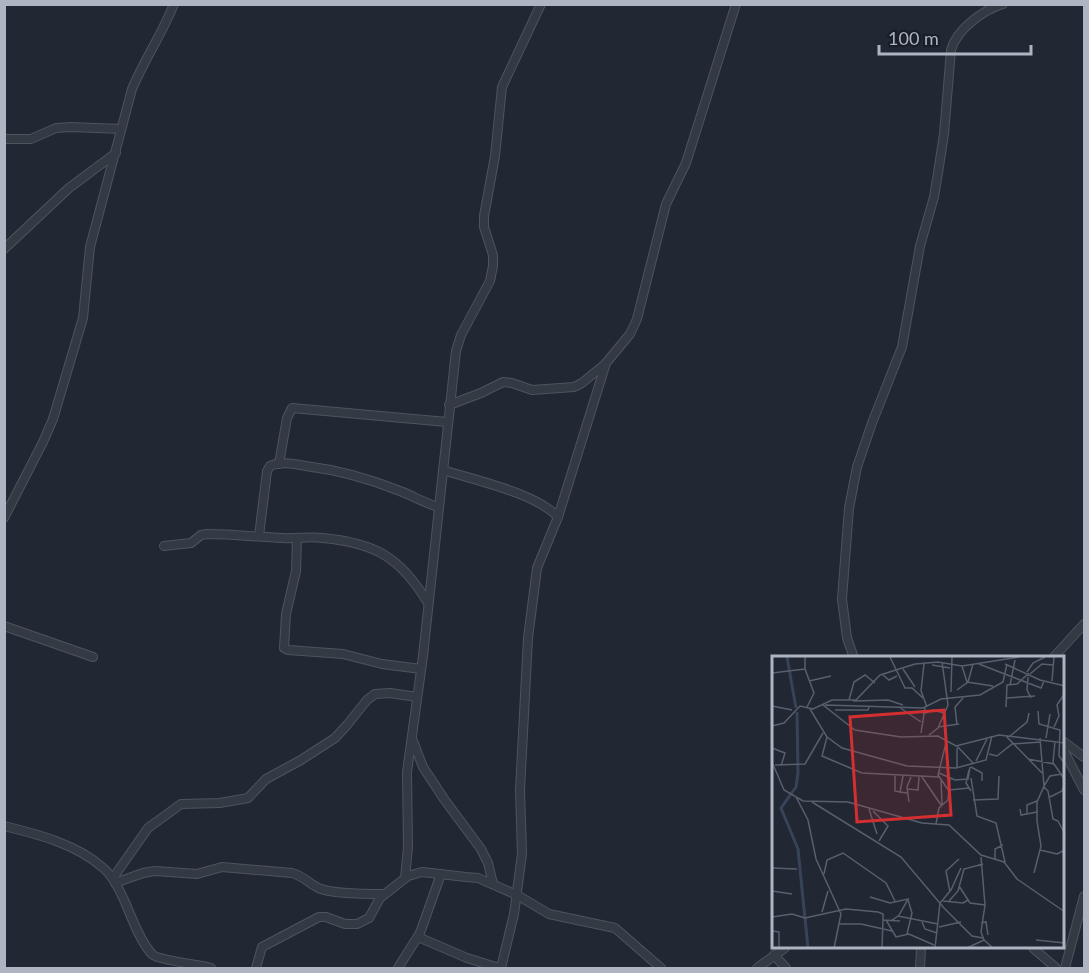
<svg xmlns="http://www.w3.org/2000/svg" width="1089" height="973" font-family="Lato,sans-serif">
  <rect width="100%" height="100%" fill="#212733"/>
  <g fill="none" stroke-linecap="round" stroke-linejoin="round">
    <!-- minor casing -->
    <g stroke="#4e545f" stroke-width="10">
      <g id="minor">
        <polyline points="4,139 31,139 56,128 71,127 121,129"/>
        <polyline points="4,249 69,188 116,153"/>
        <polyline points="449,405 481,393 503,382 512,383 532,390 574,387 582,383 605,364"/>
        <polyline points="279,464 287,418 292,408 447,422"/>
        <path d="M443 470C474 480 536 493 558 517"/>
        <path d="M4 518 43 442 53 419 83 318 90 247 132 89C144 60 162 34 174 4"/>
        <path d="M259 536 267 471 270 466C281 461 294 464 306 466 338 470 370 479 400 491 413 496 425 503 438 507"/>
        <polyline points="297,538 296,571 286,614 284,648 288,650 343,654 382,664 421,669"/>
        <path d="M164 546 191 543 201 535 207 534C232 534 257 537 282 538 295 539 309 536 323 538 376 543 401 558 428 603"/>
        <polyline points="4,626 93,657"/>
        <path d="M854 658 847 638 842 599 849 508 857 467 872 423 902 347 920 246 934 197 938 173 944 134 951 50C957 29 983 10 1003 4"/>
        <polyline points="1053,658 1084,624"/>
        <polyline points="413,741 423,767 444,799 481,849 488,863 493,884"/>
        <polyline points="1064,742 1084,757"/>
        <polyline points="1064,751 1084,790"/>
        <path d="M4 826C37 834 76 844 102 867 113 876 119 889 125 902 131 916 141 944 153 955 159 960 200 965 211 968"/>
        <polyline points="113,878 148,828 181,804 220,803 248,798 266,779 301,760 335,738 347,725 367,700 375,694 390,693 417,697"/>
        <polyline points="405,878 408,847 407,772 423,656 456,351 461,335 490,281 493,266 493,255 484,227 484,216 495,156 502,87 541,4"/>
        <path d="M115 883 143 873 155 871 197 874 222 867 292 873C304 876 310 885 321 889 334 894 369 894 384 894"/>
        <polyline points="418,937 467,958 499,968"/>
        <polyline points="1033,948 1056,968"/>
        <polyline points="774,955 786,968"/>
        <polyline points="256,968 262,947 319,917 326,917 345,924 357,924 369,918 380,898 408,876 422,872 466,877 478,878 517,895 549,914 615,928 661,968"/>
        <polyline points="398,968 420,933 441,874"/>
        <polyline points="501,968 514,914 522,854 520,790 528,638 537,568 558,517 606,363 630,334 637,319 666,204 686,163 736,4"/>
        <polyline points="757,968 785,948"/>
        <polyline points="920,968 921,948"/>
        <polyline points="1065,968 1084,896"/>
      </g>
    </g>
    <!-- minor -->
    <use href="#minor" stroke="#343a44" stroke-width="8"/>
  </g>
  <!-- overview -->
  <g transform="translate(772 656)">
    <rect width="292" height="292" fill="#212733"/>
    <path fill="none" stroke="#364359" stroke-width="3" d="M15 1 24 52M25 56 26 117 24 131 9 152 26 193 36 292"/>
    <path fill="none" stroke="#595f6c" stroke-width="1.5" d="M33 1V13L42 37 35 51M118 1 133 32H140L151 42M152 8 149 35 155 51M207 8 269 32 272 25M233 8 268 24 293 30M160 9 178 12M190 10 195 26 221 30M131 13 143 31M255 16 261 7 273 1M0 17 33 13M110 18 117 24 125 20M258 18 270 8 281 9M256 21 255 34 259 42M37 25 59 20M280 25 282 1M238 29 243 4M185 34 196 26 201 8M179 36 180 1M234 42 263 40M77 44 82 26 93 19 103 27M81 45 116 44 131 49M51 49 83 74 129 81 166 80 184 90 227 79 293 87M53 49 151 52 169 43 208 39 231 26 235 8M0 50 20 54M127 51 149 66M234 51 235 29 245 28 257 17M38 53 55 81 50 100 90 117 167 121M63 54H96L97 51M266 55 267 68 288 74 287 100 293 108M151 58 161 54 172 57M185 69 183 51 191 42M0 70 12 67 28 50 41 53 60 44H84L108 19 143 8 166 6 190 10 247 1M166 71 187 68M282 71 287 60 285 49 293 37M149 77 153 52M157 79 166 72 176 49 170 6M234 80 270 117M238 80 255 66 257 57M55 81 70 92 135 110 184 112 214 104 220 80M274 82 278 58M174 87 166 119 177 135M185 90 201 107M0 92 13 97 9 110M185 92V111M217 98 225 100 240 88 269 86M256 103 282 108 293 124M204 105 215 83M0 106 12 134 31 145 76 146 150 167 177 169 209 199 232 206 245 223 293 256M281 107 283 85M3 109 33 108 51 77M199 111 210 117V125M197 114 194 127 199 135M167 117 183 124 196 123 198 111M123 120V135L128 136M131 120 128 136 135 137M150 121 169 149M199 122 205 160 224 167 233 206M169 123 170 149M272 130 278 120 290 118M272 131 276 135 281 163 286 165 293 178M135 133 146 134 147 121M177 134 197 132M24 141 36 164 44 203 69 258 62 292M278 141 290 135 293 127M201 144 226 143 227 120M40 146 129 201 172 252 200 280 211 282M137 146 135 131 139 121M97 153 105 178M248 153 249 159 265 156M101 155 116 170 107 185M255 157V149L265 145M164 168 167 152 176 144 178 122M268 194 285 198 293 194M209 201 213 249 209 276 212 284M223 203V193L231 189M0 212 25 213M262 217 269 190 265 165V146L272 130 268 82M52 218 55 204 71 197 114 227 123 245M187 230 198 247 213 249M0 235 20 238M178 236 174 215 187 203M98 241 118 247 136 243 126 261M171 245 191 247 196 244M177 245 186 235 192 213 211 208M50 256 56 235M0 261 20 258 33 262 74 253 106 256 111 258V264L128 265M114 264 124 281 137 278 162 289M119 265 126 260 166 268M150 266 153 273 165 277M209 267 214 266 216 279M67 268H89L120 275M167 271 189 266M0 275 7 276V292M135 278 140 257 136 244M264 284 293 287M110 292 111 264M163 292 168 247 179 234 189 212M195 292 212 284 221 292"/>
    <path fill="#d42f30" fill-opacity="0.15" stroke="#d42f30" stroke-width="3" d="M172 54 179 159 85 166 78 61Z"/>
    <rect width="292" height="292" fill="none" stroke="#aeb4c1" stroke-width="3"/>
  </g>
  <!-- border -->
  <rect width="1089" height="973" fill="none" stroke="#aeb4c1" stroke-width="12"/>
  <!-- scale -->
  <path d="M879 45v9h152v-9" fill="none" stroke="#aeb4c1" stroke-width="3"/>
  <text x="888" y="45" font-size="18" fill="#aeb4c1" stroke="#191f29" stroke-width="4.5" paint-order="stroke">100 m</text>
</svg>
